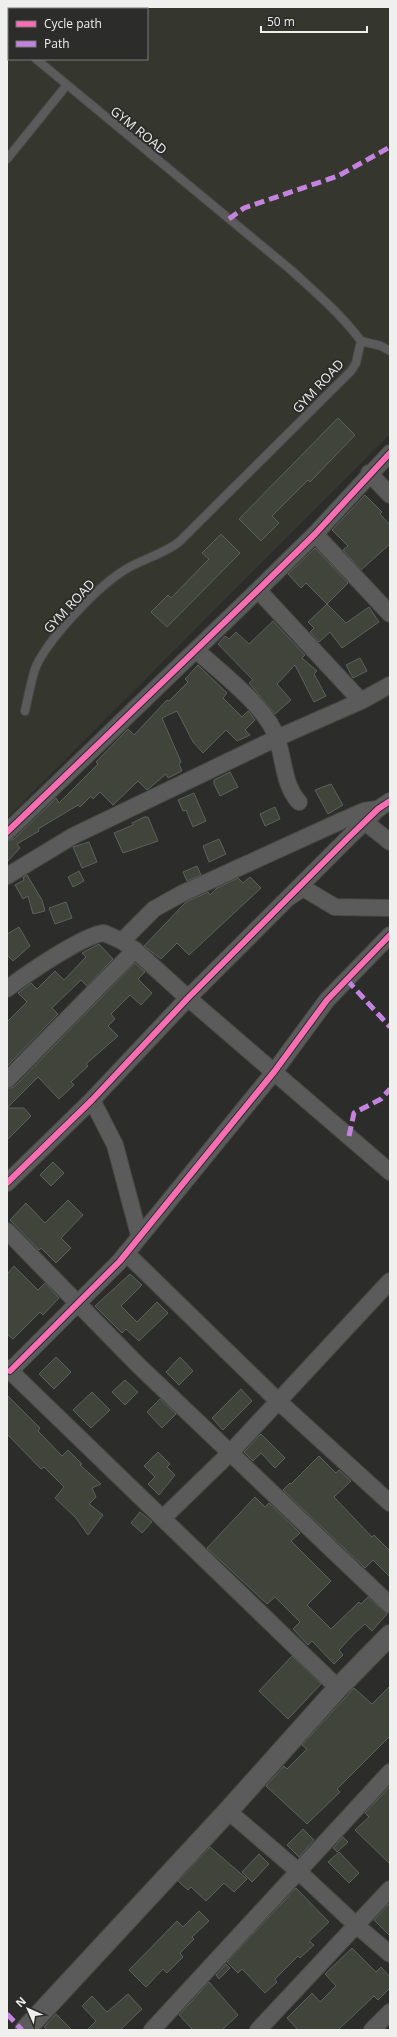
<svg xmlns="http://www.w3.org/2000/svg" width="397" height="2037" font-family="'Open Sans',sans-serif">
  <defs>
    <pattern id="grass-tufts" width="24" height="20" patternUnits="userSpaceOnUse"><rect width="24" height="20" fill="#383e21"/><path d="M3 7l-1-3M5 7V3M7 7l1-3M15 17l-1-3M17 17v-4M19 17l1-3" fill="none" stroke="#555a42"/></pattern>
  </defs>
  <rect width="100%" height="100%" fill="#2c2c2b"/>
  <!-- built -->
  <path fill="#35362e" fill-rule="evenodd" d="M7 7H390V434L7 818ZM9 9H147V59H9Z"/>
  <!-- grass -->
  <polygon fill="url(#grass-tufts)" points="7,7 103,7 101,9 9,9 9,26 7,24"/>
  <!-- building -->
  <g fill="#41443a" stroke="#5f5f5e">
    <polygon points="338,418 355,435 310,482 308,480 272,516 279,523 261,541 239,519"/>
    <polygon points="365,495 382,512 380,514 390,525 390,544 361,570 343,550 348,546 332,530"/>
    <polygon points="221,534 240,553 167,627 151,612 168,595 171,598 209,559 202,553"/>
    <polygon points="315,548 348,583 327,604 306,583 301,588 288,574"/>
    <polygon points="327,604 346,623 369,607 379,622 342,648 330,632 319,642 310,632 314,628 308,622"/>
    <polygon points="273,621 305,655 302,658 317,671 314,674 326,696 314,702 295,665 277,684 291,700 275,714 249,683 253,680 218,644 225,636 229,639 236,632 249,644"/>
    <polygon points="360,658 367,671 353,678 346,665"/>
    <polygon points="198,665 227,693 223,698 242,717 248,711 255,720 245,730 250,735 237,741 226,730 203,753 193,742 177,711 162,718 181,762 179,764 182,771 168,778 166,774 147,790 138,781 113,805 100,792 93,799 91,796 80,807 78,805 38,829 39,831 17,844 20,848 7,862 7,841 14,839 56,798 59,803 98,764 96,762 128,729 134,735 167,700 169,701 188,682 185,679"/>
    <polygon points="230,772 238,787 220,796 214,784 214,780"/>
    <polygon points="331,784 343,805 328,814 315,790"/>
    <polygon points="194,793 206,821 193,827 186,810 183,811 178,800"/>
    <polygon points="275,807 280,819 265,826 260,814"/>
    <polygon points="144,817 148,817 158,841 123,853 114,833 133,825 132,823"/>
    <polygon points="219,839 226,854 209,862 203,846"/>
    <polygon points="89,842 97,862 82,868 73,847"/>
    <polygon points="197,866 201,875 187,881 183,872"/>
    <polygon points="79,871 84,881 73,887 68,877"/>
    <polygon points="27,875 42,900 45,911 33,914 28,896 23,899 15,885 24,880 23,877"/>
    <polygon points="250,877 261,888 189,955 177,943 161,959 144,946 186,902 208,892 210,895 217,888 238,878 243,883"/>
    <polygon points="66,902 72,918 55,924 49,908"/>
    <polygon points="19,927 30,946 13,961 7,955 7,934"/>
    <polygon points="99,944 113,959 87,986 81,980 52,1008 58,1014 7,1066 7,1022 27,1002 18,993 31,983 37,989 55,971 64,980 86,957 82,953"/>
    <polygon points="135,963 145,972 138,979 152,993 141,1005 130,995 111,1014 115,1019 108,1026 118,1036 86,1064 88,1066 71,1082 74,1085 59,1099 38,1077 7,1108 7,1089 14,1087"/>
    <polygon points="7,1108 24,1108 31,1116 7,1140"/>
    <polygon points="53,1162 64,1173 51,1186 40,1175"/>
    <polygon points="68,1200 83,1215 61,1238 71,1248 56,1263 41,1248 39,1250 10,1220 26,1203 45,1223"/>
    <polygon points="14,1266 38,1290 45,1283 59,1298 43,1315 40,1312 13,1339 7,1334 7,1274"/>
    <polygon points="130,1274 142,1285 121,1306 137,1322 157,1302 168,1313 139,1341 126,1329 122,1333 95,1306"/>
    <polygon points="56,1357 71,1372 54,1389 39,1374"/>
    <polygon points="180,1357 193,1371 179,1385 166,1372"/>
    <polygon points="125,1380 138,1392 125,1405 112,1392"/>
    <polygon points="241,1389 252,1401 223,1430 212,1418"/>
    <polygon points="92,1392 110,1410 91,1428 73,1410"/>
    <polygon points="7,1395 40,1428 38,1431 62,1456 68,1450 82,1464 80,1465 101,1484 92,1488 96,1497 89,1504 103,1515 88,1535 76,1518 55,1498 64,1487 44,1467 41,1469 7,1434"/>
    <polygon points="160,1399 176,1414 162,1428 147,1412"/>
    <polygon points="261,1434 285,1458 275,1468 261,1453 253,1461 244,1452"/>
    <polygon points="158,1452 170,1464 167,1467 175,1475 159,1495 148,1484 155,1477 144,1466"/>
    <polygon points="319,1456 336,1473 339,1470 351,1481 334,1497 372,1537 374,1535 390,1551 390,1577 373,1560 365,1568 283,1490 290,1483 291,1484"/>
    <polygon points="255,1497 265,1507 269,1503 300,1533 291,1541 331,1581 307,1605 331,1629 359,1602 361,1604 368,1597 387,1614 372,1631 365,1624 355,1633 339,1650 343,1655 334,1664 312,1641 308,1645 293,1629 300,1622 275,1597 267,1604 207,1548"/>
    <polygon points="140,1512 152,1522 142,1533 131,1523"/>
    <polygon points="292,1656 321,1684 288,1719 259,1691"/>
    <polygon points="390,1686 390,1736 337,1789 340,1792 307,1824 266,1786 284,1766 287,1769 307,1749 302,1745 354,1688 372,1704"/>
    <polygon points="390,1786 390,1864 355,1830 369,1817 365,1813"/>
    <polygon points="303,1829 314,1840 299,1857 287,1845"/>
    <polygon points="343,1837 348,1842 337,1852 333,1848"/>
    <polygon points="210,1847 247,1879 234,1892 224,1883 206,1901 191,1887 188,1890 178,1881"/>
    <polygon points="339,1852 359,1873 349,1883 328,1862"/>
    <polygon points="259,1854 269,1864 252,1882 242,1872"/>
    <polygon points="296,1888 329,1922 309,1941 314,1945 300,1958 298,1956 275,1979 277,1982 265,1993 242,1969 238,1973 227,1962"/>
    <polygon points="390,1903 390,1936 374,1920"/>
    <polygon points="199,1911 209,1921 192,1937 194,1939 180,1953 183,1957 167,1973 163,1969 146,1987 129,1970 177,1921 183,1927"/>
    <polygon points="352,1948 376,1972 381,1967 390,1977 390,1988 378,2000 374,1996 338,2030 298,2030 287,2018 312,1993 320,2002 336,1986 325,1974"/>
    <polygon points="226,1964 230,1968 219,1979 216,1975"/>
    <polygon points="209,1982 238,2015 222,2030 193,2030 179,2015"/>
    <polygon points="128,1994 142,2009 120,2030 87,2030 96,2021 82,2006 92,1996 107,2012"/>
    <polygon points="56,2014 72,2030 48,2030 44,2027"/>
  </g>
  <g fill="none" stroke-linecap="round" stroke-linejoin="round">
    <!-- service casing -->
    <g stroke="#474746" stroke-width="10">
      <g id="service">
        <polyline points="7,34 9,36"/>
        <polyline points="7,159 66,86"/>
        <polyline points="361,341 381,346 390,351"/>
        <path d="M25 711C28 697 31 682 35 669 46 641 95 590 120 573 138 560 161 556 179 542L351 371 356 363 361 341C341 314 316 293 291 270L36 59"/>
      </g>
    </g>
    <!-- minor casing -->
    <g stroke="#474746" stroke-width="18">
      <g id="minor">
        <polyline points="369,473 390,495"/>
        <polyline points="315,534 390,614"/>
        <polyline points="258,590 361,701"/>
        <path d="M196 650C219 671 261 703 274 731 285 754 281 782 299 802"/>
        <polyline points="365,822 390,842"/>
        <polyline points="7,832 258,590 315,534 390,453"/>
        <polyline points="7,876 73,836 277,738 361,701 390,685"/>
        <polyline points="291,896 303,888 335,907 390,908"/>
        <polyline points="122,941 135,950 188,998 390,1172"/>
        <path d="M7 989C25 975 83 935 104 933L122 941 154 909 181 894 341 821 364 811 378 809"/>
        <polyline points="7,1080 135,950"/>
        <polyline points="92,1100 115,1145 139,1235"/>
        <polyline points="7,1183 92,1100 188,998 348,838 378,809 390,801"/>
        <polyline points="7,1231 138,1365 390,1605"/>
        <polyline points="126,1253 278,1401 390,1503"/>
        <polyline points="7,1368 338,1688"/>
        <polyline points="10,1371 120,1261 274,1072 327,1000 390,935"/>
        <polyline points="163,1518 230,1453 390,1281"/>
        <polyline points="228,1811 298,1871 356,1925 390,1954"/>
        <polyline points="152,2030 390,1772"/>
        <polyline points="258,2030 390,1889"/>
        <polyline points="372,2030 390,2012"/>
      </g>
    </g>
    <!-- tertiary casing -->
    <g stroke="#474746" stroke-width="22">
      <polyline id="tertiary" points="25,2030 228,1811 338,1688 390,1635"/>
    </g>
    <!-- service -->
    <use href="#service" stroke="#5b5b5b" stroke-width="8"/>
    <!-- minor -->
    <use href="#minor" stroke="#5b5b5b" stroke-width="16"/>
    <!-- tertiary -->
    <use href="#tertiary" stroke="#5b5b5b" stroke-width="20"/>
    <!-- quiet -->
    <g stroke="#c483df" stroke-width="5" stroke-dasharray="10 5" stroke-linecap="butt">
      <polyline points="229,219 244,208 338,176 390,147"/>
      <polyline points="347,980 390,1027"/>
      <polyline points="349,1136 354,1113 381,1099 390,1089"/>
      <polyline points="7,2014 22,2030"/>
    </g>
    <!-- cycleway casing -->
    <g stroke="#2c2d2a" stroke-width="8">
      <g id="cycleway">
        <polyline points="7,832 258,590 315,534 390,453"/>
        <polyline points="7,1183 92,1100 188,998 348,838 378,809 390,801"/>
        <polyline points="10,1371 120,1261 274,1072 327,1000 390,935"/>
      </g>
    </g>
    <!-- cycleway -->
    <use href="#cycleway" stroke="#f96db3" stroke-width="6"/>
  </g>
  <g text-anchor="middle" stroke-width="4" stroke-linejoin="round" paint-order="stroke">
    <!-- street labels -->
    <g font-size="13" fill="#eff0ee" stroke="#2c2d2a">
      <text transform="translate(139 130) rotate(39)" y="5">GYM ROAD</text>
      <text transform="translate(318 386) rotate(-47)" y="5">GYM ROAD</text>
      <text transform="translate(69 606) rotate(-47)" y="5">GYM ROAD</text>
    </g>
  </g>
  <!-- border -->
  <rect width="397" height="2037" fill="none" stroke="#eff0ee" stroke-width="16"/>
  <!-- legend -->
  <rect x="8" y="8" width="140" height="52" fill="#2c2d2a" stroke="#7a7b78"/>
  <rect x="16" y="21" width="20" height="6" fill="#f96db3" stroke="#7a7b78"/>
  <text x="44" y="28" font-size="12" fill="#eff0ee">Cycle path</text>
  <rect x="16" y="41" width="20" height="6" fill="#c483df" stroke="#7a7b78"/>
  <text x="44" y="48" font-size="12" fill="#eff0ee">Path</text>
  <!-- north arrow -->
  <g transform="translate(28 2009) rotate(315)" stroke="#2c2d2a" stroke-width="3" paint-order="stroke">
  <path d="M0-3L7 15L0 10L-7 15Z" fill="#eff0ee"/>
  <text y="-6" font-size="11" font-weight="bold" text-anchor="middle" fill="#eff0ee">N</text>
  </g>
  <!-- scale -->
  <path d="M261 26v6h106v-6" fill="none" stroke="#eff0ee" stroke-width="2"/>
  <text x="267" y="26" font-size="12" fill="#eff0ee" stroke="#2c2d2a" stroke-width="3" paint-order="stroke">50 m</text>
</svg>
